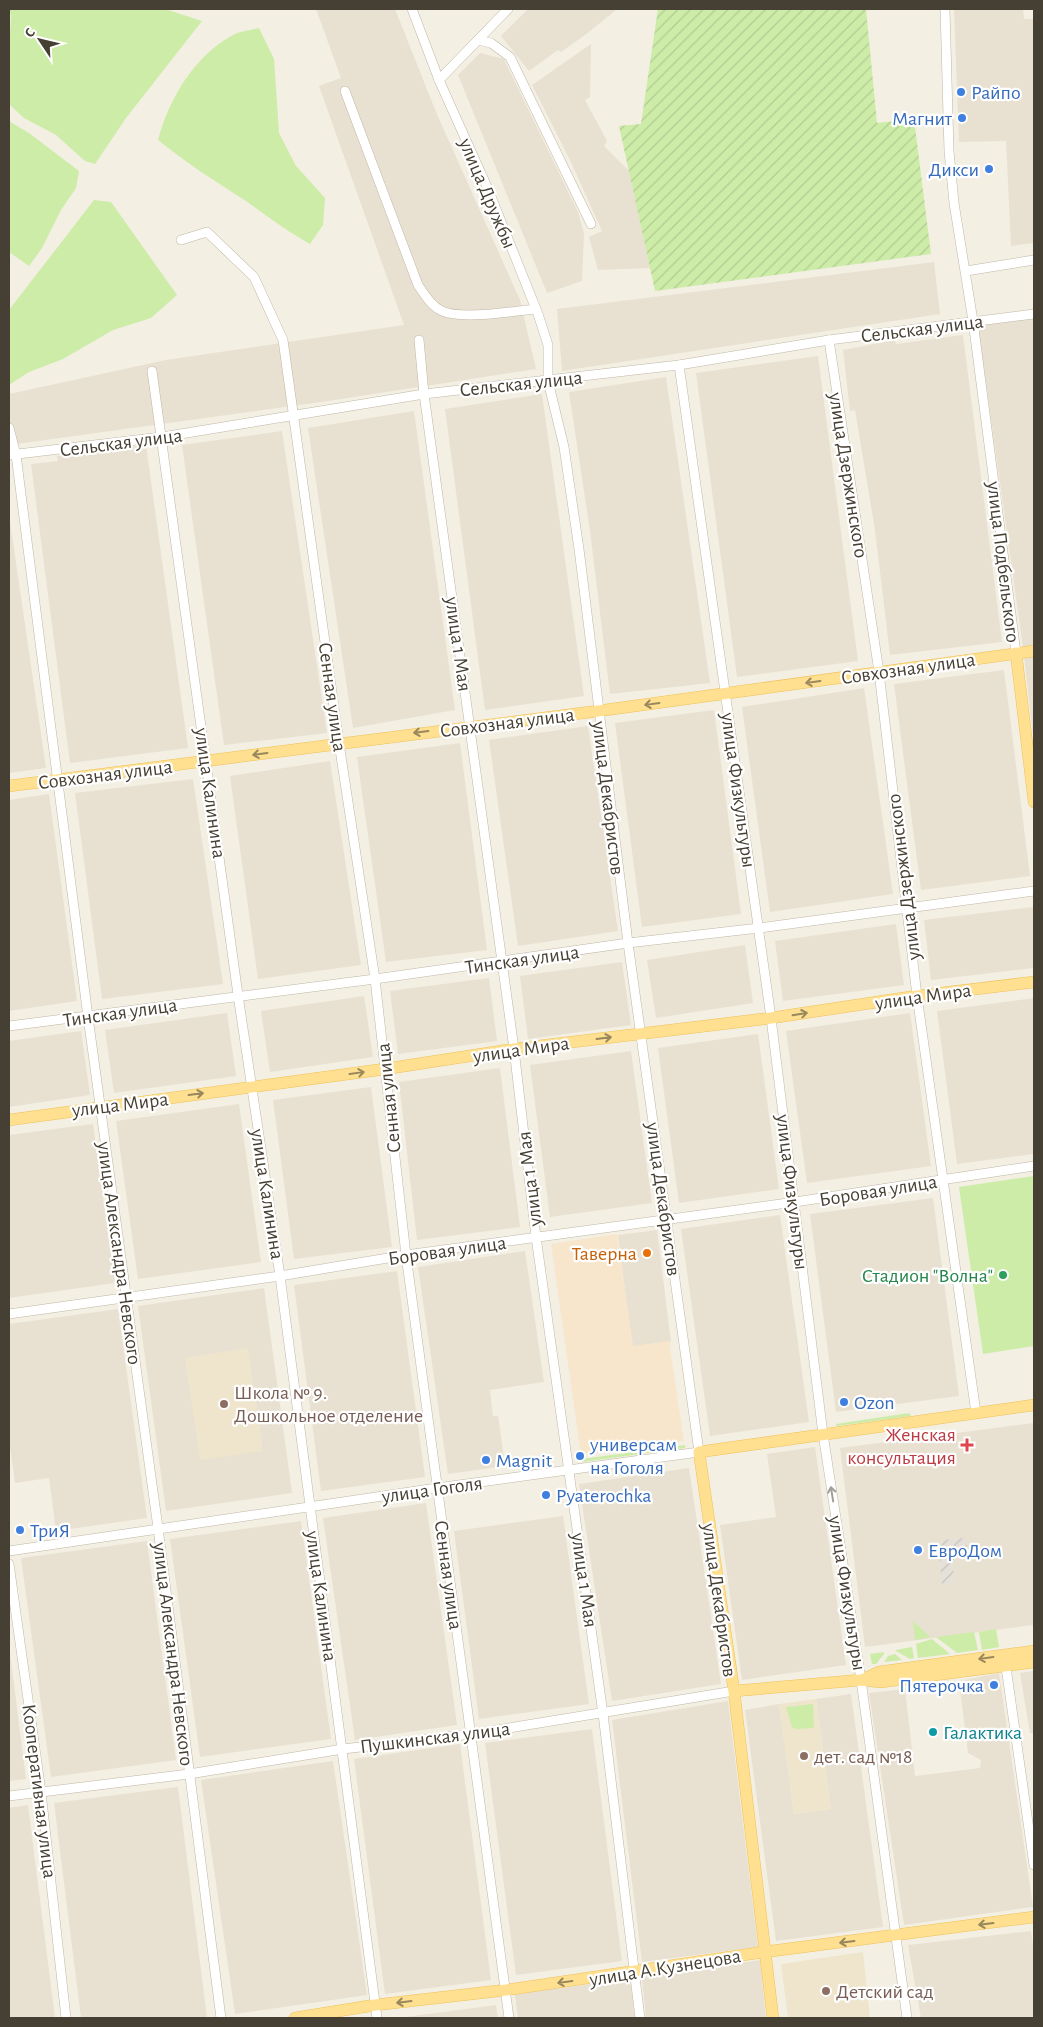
<svg xmlns="http://www.w3.org/2000/svg" width="1043" height="2027" font-family="'Alegreya Sans',sans-serif">
  <defs>
    <pattern id="industrial-furrows" width="10" height="10" patternUnits="userSpaceOnUse" patternTransform="scale(1.25)"><rect width="10" height="10" fill="#e5e0d9"/><path d="M-1 1l2-2M0 10L10 0M9 11l2-2" fill="none" stroke="#c6c1bb"/></pattern>
    <pattern id="garden-furrows" width="10" height="10" patternUnits="userSpaceOnUse" patternTransform="scale(1.25)"><rect width="10" height="10" fill="#cdeca8"/><path d="M-1 1l2-2M0 10L10 0M9 11l2-2" fill="none" stroke="#b1cb91"/></pattern>
  </defs>
  <rect width="100%" height="100%" fill="#f3efe3"/>
  <!-- residential -->
  <g fill="#e8e1d1">
    <polygon points="316,9 395,9 436,112 520,300 536,369 328,401 9,445 9,394 166,360 404,325 319,86 341,78"/>
    <polygon points="528,9 617,9 589,32 561,52 558,50 529,71 501,36"/>
    <polygon points="954,9 1023,9 1024,19 1034,19 1034,243 1011,246 1006,141 959,142"/>
    <polygon points="591,44 590,97 585,100 607,141 604,146 629,171 650,268 598,270 589,237 602,231 570,160 532,85"/>
    <polygon points="480,53 504,59 578,212 584,234 582,281 547,293 458,75"/>
    <polygon points="934,262 940,314 562,371 557,309"/>
    <polygon points="1034,318 1034,746 1024,655 978,325"/>
    <polygon points="963,335 1002,642 890,655 875,530 855,410 850,411 843,350 895,340 896,344"/>
    <polygon points="818,356 858,661 737,677 696,373"/>
    <polygon points="666,377 710,683 610,694 590,531 569,392"/>
    <polygon points="542,394 584,696 485,710 445,409"/>
    <polygon points="414,411 455,710 353,728 308,428"/>
    <polygon points="282,431 327,733 224,745 182,445"/>
    <polygon points="146,445 188,748 70,763 31,464 58,461 57,456"/>
    <polygon points="9,515 46,768 9,773"/>
    <polygon points="1004,670 1030,876 921,890 894,684"/>
    <polygon points="864,688 893,894 770,912 742,707"/>
    <polygon points="714,710 741,914 642,927 615,723"/>
    <polygon points="588,726 618,931 518,946 489,740"/>
    <polygon points="460,743 487,950 386,962 357,757"/>
    <polygon points="330,761 361,965 258,979 230,776"/>
    <polygon points="193,779 223,984 102,999 75,793"/>
    <polygon points="49,794 77,1001 9,1011 9,800"/>
    <polygon points="1033,907 1034,968 931,980 924,920"/>
    <polygon points="896,924 904,985 783,1001 775,941"/>
    <polygon points="745,945 753,1003 656,1018 647,960"/>
    <polygon points="622,962 631,1025 528,1039 520,976"/>
    <polygon points="489,978 497,1041 398,1054 390,991"/>
    <polygon points="364,996 373,1057 270,1072 261,1011"/>
    <polygon points="1034,998 1034,1154 957,1164 937,1011"/>
    <polygon points="227,1013 236,1076 114,1093 105,1030"/>
    <polygon points="910,1013 931,1166 807,1183 786,1031"/>
    <polygon points="81,1031 90,1095 9,1107 9,1041"/>
    <polygon points="758,1034 779,1189 679,1203 658,1048"/>
    <polygon points="631,1051 652,1203 550,1217 530,1065"/>
    <polygon points="500,1068 520,1227 417,1240 399,1082"/>
    <polygon points="371,1087 392,1247 294,1259 273,1100"/>
    <polygon points="239,1104 261,1262 138,1279 116,1121"/>
    <polygon points="93,1124 115,1283 9,1298 9,1135"/>
    <polygon points="933,1198 959,1396 836,1412 810,1214"/>
    <polygon points="780,1215 809,1422 710,1436 681,1229"/>
    <polygon points="657,1230 671,1342 632,1347 618,1235"/>
    <polygon points="525,1251 544,1382 490,1390 493,1416 498,1416 505,1466 448,1474 418,1267"/>
    <polygon points="397,1271 425,1477 321,1491 294,1285"/>
    <polygon points="264,1288 292,1493 166,1511 138,1306"/>
    <polygon points="118,1309 147,1518 56,1531 49,1478 15,1483 9,1439 9,1324"/>
    <polygon points="1034,1423 1034,1625 865,1647 840,1448"/>
    <polygon points="815,1447 846,1665 742,1680 720,1525 776,1517 767,1454"/>
    <polygon points="689,1468 721,1684 612,1701 579,1484"/>
    <polygon points="426,1503 457,1725 355,1740 323,1518"/>
    <polygon points="563,1516 589,1704 479,1719 454,1531"/>
    <polygon points="301,1521 331,1739 200,1757 170,1539"/>
    <polygon points="147,1541 176,1760 51,1777 21,1558"/>
    <polygon points="9,1645 26,1779 9,1781"/>
    <polygon points="1034,1671 1034,1733 1030,1733 1020,1673"/>
    <polygon points="999,1673 1033,1907 904,1925 869,1693 905,1689 915,1776 980,1768 981,1760 968,1753 959,1681"/>
    <polygon points="851,1694 883,1927 776,1941 745,1710 779,1704 794,1814 831,1809 816,1699"/>
    <polygon points="728,1701 758,1947 642,1962 612,1720"/>
    <polygon points="592,1729 622,1961 516,1975 485,1743"/>
    <polygon points="460,1744 491,1980 385,1994 354,1759"/>
    <polygon points="333,1761 367,1995 235,2014 201,1780"/>
    <polygon points="178,1787 207,2018 81,2018 54,1803"/>
    <polygon points="28,1805 55,2018 9,2018 9,1808"/>
    <polygon points="1031,1931 1034,1955 1034,2018 921,2018 908,1945"/>
    <polygon points="760,1960 766,2018 646,2018 642,1978"/>
    <polygon points="630,1979 635,2018 518,2018 515,1994"/>
    <polygon points="496,2005 498,2018 398,2018"/>
  </g>
  <!-- commercial -->
  <polygon fill="#f8e6cc" points="617,1234 633,1346 669,1341 684,1441 581,1455 551,1244"/>
  <!-- industrial -->
  <polygon fill="url(#industrial-furrows)" points="966,1538 968,1555 954,1558 953,1583 942,1585 939,1555 941,1553 941,1540"/>
  <!-- education -->
  <g fill="#eee5cc">
    <polygon points="248,1348 263,1451 200,1460 185,1358"/>
    <polygon points="816,1699 831,1809 794,1814 779,1704"/>
    <polygon points="863,1952 870,2018 788,2018 781,1964"/>
  </g>
  <!-- green -->
  <g fill="#cdeca8">
    <polygon points="9,9 165,9 202,21 126,118 95,164 85,161 56,135 24,118 9,104 9,50 11,16"/>
    <path d="M259 28 274 59 279 133 296 166 325 198 323 225 310 244C285 230 266 215 243 199 213 180 185 162 158 140 169 99 194 56 233 35 240 31 251 30 259 28Z"/>
    <polygon points="9,121 29,133 79,171 76,188 61,210 42,248 29,266 9,252"/>
    <polygon points="94,200 111,202 177,295 151,318 113,330 63,359 29,372 9,385 9,310"/>
    <polygon points="1034,1176 1034,1346 983,1354 959,1187"/>
    <polygon points="909,1413 911,1416 837,1426 836,1424"/>
    <polygon points="685,1445 685,1448 582,1462 582,1459"/>
    <polygon points="913,1621 930,1637 915,1640"/>
    <polygon points="996,1629 999,1647 982,1650 979,1632"/>
    <polygon points="974,1632 978,1650 957,1653 936,1637"/>
    <polygon points="932,1639 950,1654 918,1658 916,1644"/>
    <polygon points="912,1647 914,1658 910,1659 896,1651 896,1650"/>
    <polygon points="884,1652 884,1654 876,1664 872,1664 870,1654"/>
    <polygon points="895,1654 902,1660 884,1662 888,1656"/>
    <polygon points="813,1704 814,1728 796,1729 792,1727 786,1707"/>
  </g>
  <!-- garden -->
  <polygon fill="url(#garden-furrows)" points="658,9 866,9 877,123 914,119 931,254 655,291 619,126 641,124"/>
  <g fill="none" stroke-linecap="round" stroke-linejoin="round">
    <!-- minor casing -->
    <g stroke="#c0b7a5" stroke-width="10">
      <g id="minor">
        <polyline points="945,9 949,151 954,203 973,321 1016,653"/>
        <polyline points="478,40 491,43 510,57 591,224"/>
        <polyline points="439,80 508,9"/>
        <path d="M345 91 418 285C425 295 431 306 442 311 462 320 513 311 536 309"/>
        <polyline points="181,240 207,232 254,277 283,340 339,743 375,979 406,1255 509,2018"/>
        <polyline points="966,271 1034,260"/>
        <polyline points="419,340 424,394 514,1049 536,1237 603,1714 640,2018"/>
        <polyline points="829,340 879,672 917,996 976,1413"/>
        <polyline points="679,365 771,1018 823,1434 861,1680 907,2018"/>
        <polyline points="152,371 238,995 280,1276 377,2018"/>
        <polyline points="9,428 16,455 88,1017 158,1528 221,2018"/>
        <polyline points="9,455 162,437 424,394 679,365 829,340 1034,314"/>
        <polyline points="9,1026 375,979 628,943 759,928 1034,891"/>
        <polyline points="9,1314 280,1276 406,1255 795,1202 1034,1166"/>
        <polyline points="9,1551 437,1488 699,1452 628,943 579,549 564,447 548,381 548,345 538,314 488,189 439,80 412,9"/>
        <polyline points="9,1564 41,1792 66,2018"/>
        <polyline points="1005,1660 1034,1865"/>
        <polyline points="9,1796 189,1774 343,1749 472,1734 734,1691"/>
      </g>
    </g>
    <!-- major casing -->
    <g stroke="#efc156" stroke-width="12">
      <g id="major">
        <polyline points="1016,653 1034,802"/>
        <polyline points="9,786 598,711 1034,651"/>
        <polyline points="9,1120 385,1069 514,1049 771,1018 917,996 1034,982"/>
        <polyline points="862,1680 879,1672 1034,1651"/>
        <polyline points="734,1691 861,1680 881,1682 1034,1662"/>
        <polyline points="295,2018 375,2005 506,1990 764,1952 1034,1917"/>
        <polyline points="773,2018 734,1691 699,1452 1034,1405"/>
      </g>
    </g>
    <!-- minor -->
    <use href="#minor" stroke="#fff" stroke-width="9"/>
    <!-- major -->
    <use href="#major" stroke="#ffe091" stroke-width="11"/>
  </g>
  <!-- one-way arrows -->
  <defs><path id="oneway-shaft" d="M-6 0H5M1.5-3L5.5 0L1.5 3" fill="none" stroke-width="1.6" stroke-linecap="round" stroke-linejoin="round" transform="scale(1.25)"/></defs>
  <g stroke="#99875d">
    <use href="#oneway-shaft" transform="translate(813 682) rotate(172)"/>
    <use href="#oneway-shaft" transform="translate(652 704) rotate(172)"/>
    <use href="#oneway-shaft" transform="translate(421 732) rotate(173)"/>
    <use href="#oneway-shaft" transform="translate(260 754) rotate(172)"/>
    <use href="#oneway-shaft" transform="translate(800 1014) rotate(-9)"/>
    <use href="#oneway-shaft" transform="translate(604 1038) rotate(-7)"/>
    <use href="#oneway-shaft" transform="translate(357 1073) rotate(-8)"/>
    <use href="#oneway-shaft" transform="translate(196 1094) rotate(-7)"/>
    <use href="#oneway-shaft" transform="translate(986 1658) rotate(172)"/>
    <use href="#oneway-shaft" transform="translate(986 1924) rotate(173)"/>
    <use href="#oneway-shaft" transform="translate(847 1942) rotate(173)"/>
    <use href="#oneway-shaft" transform="translate(565 1982) rotate(172)"/>
    <use href="#oneway-shaft" transform="translate(404 2002) rotate(173)"/>
  </g>
  <use stroke="#a29f99" href="#oneway-shaft" transform="translate(832 1494) rotate(-99)"/>
  <!-- markers -->
  <g fill="#3f7fe0" stroke="#fff" stroke-width="2">
    <circle cx="961" cy="92" r="5"/>
    <circle cx="962" cy="118" r="5"/>
    <circle cx="989" cy="169" r="5"/>
    <circle cx="844" cy="1402" r="5"/>
    <circle cx="580" cy="1456" r="5"/>
    <circle cx="486" cy="1460" r="5"/>
    <circle cx="546" cy="1495" r="5"/>
    <circle cx="20" cy="1530" r="5"/>
    <circle cx="918" cy="1550" r="5"/>
    <circle cx="994" cy="1685" r="5"/>
  </g>
  <circle fill="#e8710a" stroke="#fff" stroke-width="2" cx="647" cy="1253" r="5"/>
  <circle fill="#2e9e5b" stroke="#fff" stroke-width="2" cx="1003" cy="1275" r="5"/>
  <g fill="#8d6e63" stroke="#fff" stroke-width="2">
    <circle cx="224" cy="1404" r="5"/>
    <circle cx="804" cy="1756" r="5"/>
    <circle cx="826" cy="1991" r="5"/>
  </g>
  <path fill="#e0444e" stroke="#fff" stroke-width="2" d="M964.5 1437.5h5v5h5v5h-5v5h-5v-5h-5v-5h5z"/>
  <circle fill="#0f9aa8" stroke="#fff" stroke-width="2" cx="933" cy="1732" r="5"/>
  <g text-anchor="middle" stroke-width="4.5" stroke-linejoin="round" paint-order="stroke">
    <!-- shop labels -->
    <g font-size="20" fill="#366cbe" stroke="#fff" text-anchor="start">
      <text x="971" y="99">Райпо</text>
      <text x="952" y="125" text-anchor="end">Магнит</text>
      <text x="979" y="176" text-anchor="end">Дикси</text>
      <text x="854" y="1409">Ozon</text>
      <text x="590" y="1451">универсам<tspan x="590" dy="23">на Гоголя</tspan></text>
      <text x="496" y="1467">Magnit</text>
      <text x="556" y="1502">Pyaterochka</text>
      <text x="30" y="1537">ТриЯ</text>
      <text x="928" y="1557">ЕвроДом</text>
      <text x="984" y="1692" text-anchor="end">Пятерочка</text>
    </g>
    <!-- street labels -->
    <g font-size="20" fill="#463f33" stroke="#fff">
      <text transform="translate(488 193) rotate(67)" y="7">улица Дружбы</text>
      <text transform="translate(922 328) rotate(-7)" y="7">Сельская улица</text>
      <text transform="translate(521 383) rotate(-6)" y="7">Сельская улица</text>
      <text transform="translate(121 442) rotate(-7)" y="7">Сельская улица</text>
      <text transform="translate(849 475) rotate(81)" y="7">улица Дзержинского</text>
      <text transform="translate(1004 562) rotate(83)" y="7">улица Подбельского</text>
      <text transform="translate(459 644) rotate(82)" y="7">улица 1 Мая</text>
      <text transform="translate(908 668) rotate(-8)" y="7">Совхозная улица</text>
      <text transform="translate(333 697) rotate(82)" y="7">Сенная улица</text>
      <text transform="translate(507 722) rotate(-7)" y="7">Совхозная улица</text>
      <text transform="translate(105 774) rotate(-7)" y="7">Совхозная улица</text>
      <text transform="translate(739 790) rotate(82)" y="7">улица Физкультуры</text>
      <text transform="translate(211 793) rotate(82)" y="7">улица Калинина</text>
      <text transform="translate(609 798) rotate(83)" y="7">улица Декабристов</text>
      <text transform="translate(903 877) rotate(-97)" y="7">улица Дзержинского</text>
      <text transform="translate(522 959) rotate(-8)" y="7">Тинская улица</text>
      <text transform="translate(923 996) rotate(-8)" y="7">улица Мира</text>
      <text transform="translate(120 1012) rotate(-8)" y="7">Тинская улица</text>
      <text transform="translate(521 1049) rotate(-8)" y="7">улица Мира</text>
      <text transform="translate(388 1098) rotate(-96)" y="7">Сенная улица</text>
      <text transform="translate(120 1104) rotate(-7)" y="7">улица Мира</text>
      <text transform="translate(529 1179) rotate(-97)" y="7">улица 1 Мая</text>
      <text transform="translate(878 1190) rotate(-9)" y="7">Боровая улица</text>
      <text transform="translate(793 1192) rotate(83)" y="7">улица Физкультуры</text>
      <text transform="translate(268 1194) rotate(81)" y="7">улица Калинина</text>
      <text transform="translate(664 1199) rotate(82)" y="7">улица Декабристов</text>
      <text transform="translate(447 1250) rotate(-8)" y="7">Боровая улица</text>
      <text transform="translate(120 1253) rotate(82)" y="7">улица Александра Невского</text>
      <text transform="translate(432 1489) rotate(-8)" y="7">улица Гоголя</text>
      <text transform="translate(449 1575) rotate(82)" y="7">Сенная улица</text>
      <text transform="translate(585 1580) rotate(82)" y="7">улица 1 Мая</text>
      <text transform="translate(848 1593) rotate(81)" y="7">улица Физкультуры</text>
      <text transform="translate(322 1596) rotate(82)" y="7">улица Калинина</text>
      <text transform="translate(720 1600) rotate(82)" y="7">улица Декабристов</text>
      <text transform="translate(174 1654) rotate(83)" y="7">улица Александра Невского</text>
      <text transform="translate(435 1737) rotate(-7)" y="7">Пушкинская улица</text>
      <text transform="translate(40 1791) rotate(83)" y="7">Кооперативная улица</text>
      <text transform="translate(665 1967) rotate(-9)" y="7">улица А.Кузнецова</text>
    </g>
    <!-- food labels -->
    <g font-size="20" fill="#c56008" stroke="#fff" text-anchor="end">
      <text x="637" y="1260">Таверна</text>
    </g>
    <!-- leisure labels -->
    <g font-size="20" fill="#27864d" stroke="#fff" text-anchor="end">
      <text x="993" y="1282">Стадион "Волна"</text>
    </g>
    <!-- education labels -->
    <g font-size="20" fill="#785e54" stroke="#fff" text-anchor="start">
      <text x="234" y="1399">Школа № 9.<tspan x="234" dy="23">Дошкольное отделение</tspan></text>
      <text x="814" y="1763">дет. сад №18</text>
      <text x="836" y="1998">Детский сад</text>
    </g>
    <!-- health labels -->
    <g font-size="20" fill="#be3a42" stroke="#fff" text-anchor="end">
      <text x="956" y="1441">Женская<tspan x="956" dy="23">консультация</tspan></text>
    </g>
    <!-- culture labels -->
    <g font-size="20" fill="#0d838f" stroke="#fff" text-anchor="start">
      <text x="943" y="1739">Галактика</text>
    </g>
  </g>
  <!-- border -->
  <rect width="1043" height="2027" fill="none" stroke="#463f33" stroke-width="20"/>
  <!-- north arrow -->
  <g transform="translate(40 40) rotate(305)" stroke="#ffffff" stroke-width="4" paint-order="stroke">
  <path d="M0-4L9 19L0 12L-9 19Z" fill="#463f33"/>
  <text y="-8" font-size="14" font-weight="bold" text-anchor="middle" fill="#463f33">С</text>
  </g>
</svg>
